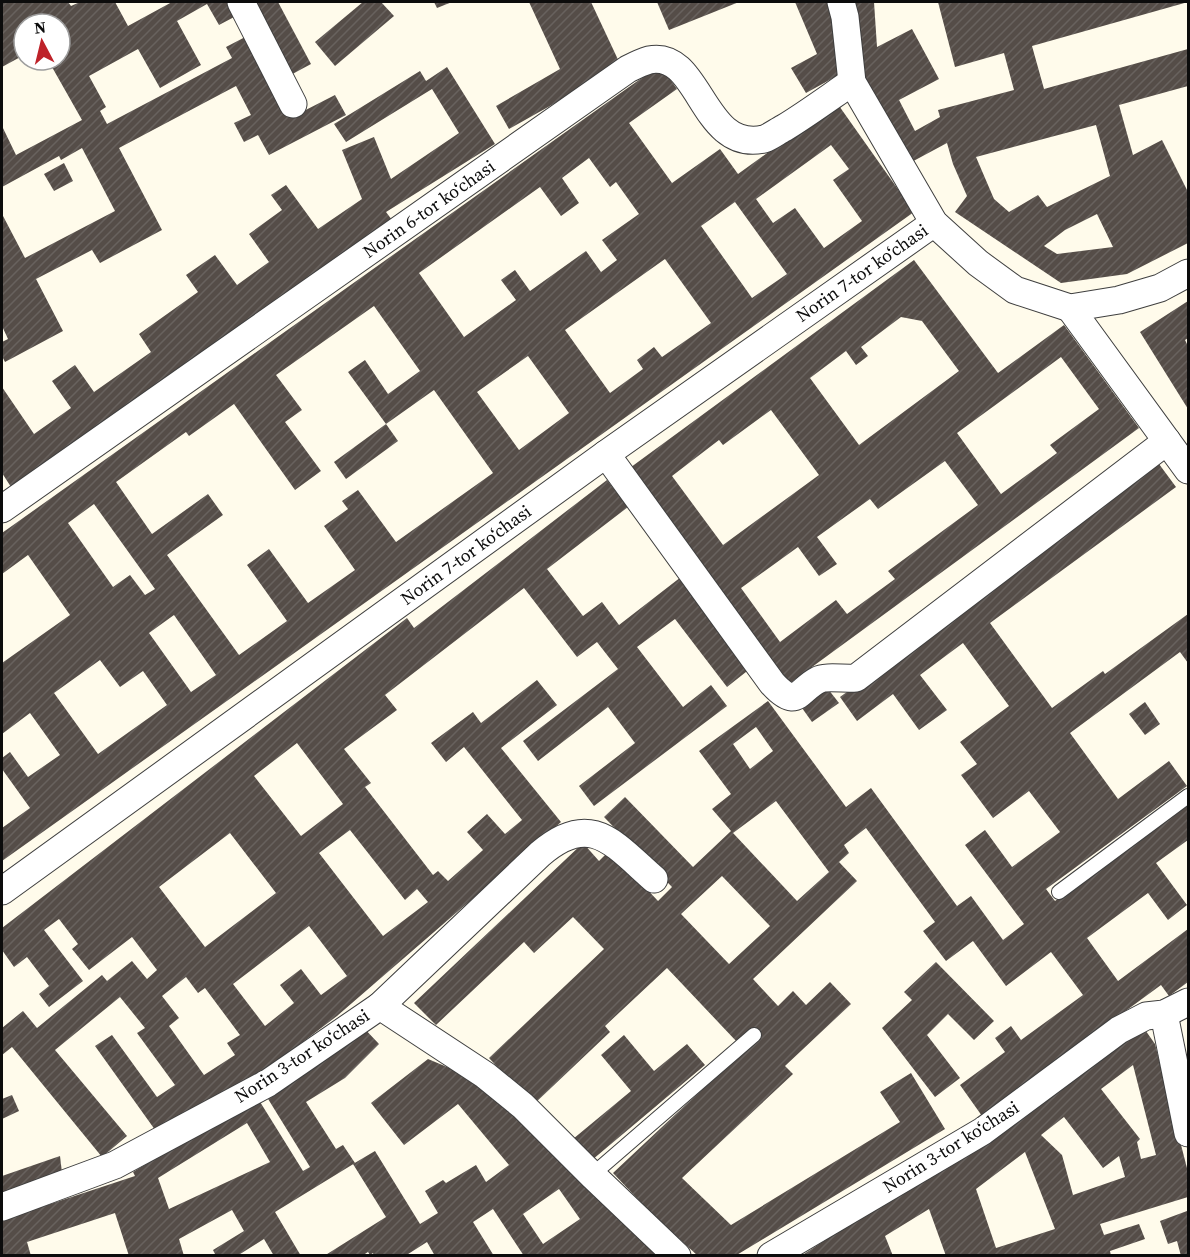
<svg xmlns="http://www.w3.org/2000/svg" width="1190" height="1257" font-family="'Source Serif 4',serif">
  <defs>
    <pattern id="building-hatch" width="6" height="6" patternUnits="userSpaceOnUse" patternTransform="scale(1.5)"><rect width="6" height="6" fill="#554d48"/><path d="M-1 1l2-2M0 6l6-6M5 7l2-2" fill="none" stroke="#68625e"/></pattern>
  </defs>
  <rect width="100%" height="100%" fill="#fffbeb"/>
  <!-- building -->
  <g fill="url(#building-hatch)" fill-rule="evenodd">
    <polygon points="2,2 68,2 71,6 80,2 115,2 128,26 172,2 228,2 236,16 219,25 207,4 177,21 201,65 160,88 138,49 89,76 106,107 100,111 107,124 232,58 226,47 249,35 292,117 335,95 346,115 269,155 258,135 244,142 234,123 251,115 236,86 119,148 162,230 100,263 92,250 36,279 63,331 5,362 2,356 2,342 8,339 2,326 2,214 25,258 115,211 82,148 61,160 59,156 2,187 2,126 16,155 82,120 48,60 60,60 60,24 24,24 24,55 2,67"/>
    <polygon points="246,2 278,2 311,64 285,78"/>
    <polygon points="363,2 381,2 394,16 335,66 315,42"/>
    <polygon points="434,2 452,2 437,8"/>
    <polygon points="529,2 591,2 621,66 509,129 496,106 560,69"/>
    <polygon points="657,2 739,2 669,30"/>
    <polygon points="795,2 827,2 844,44 844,72 806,93 791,68 817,54"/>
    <path d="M849 2H874L877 47 912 29 939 79 899 100 915 131 940 117 938 110 1014 90 1004 53 955 67 938 2H1188L1032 46 1044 89 1188 49V86L1119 105 1133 155 1162 140 1188 192V243L1127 274 1061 283 955 212 967 196 953 164 947 143 906 165 853 60ZM1096 125 1110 176 1047 207 1038 195 1009 212 994 199 976 157ZM1097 214 1113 247 1057 254 1044 246 1065 230Z"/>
    <path d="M660 65 677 89 629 123 672 183 720 149 738 174 837 103 914 212 2 861V828L30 808 2 769V758L10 752 28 777 60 755 30 713 2 734V663L70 615 28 555 2 574V533ZM831 145 849 169 833 180 862 221 824 248 795 208 773 223 756 199ZM589 158 610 187 616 182 639 214 602 240 617 260 601 272 586 251 530 291 515 270 501 280 516 300 464 337 419 273 540 187 561 216 579 203 562 178ZM735 202 787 274 752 298 701 226ZM665 259 711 323 662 357 654 347 637 360 643 369 610 393 565 330ZM374 306 420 371 388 394 365 360 348 372 386 424 434 390 493 473 396 542 358 490 342 501 348 509 324 526 355 570 308 603 269 549 247 565 287 621 239 655 167 555 223 515 208 494 152 534 116 482 186 432 189 436 234 404 295 490 321 471 285 422 302 410 276 375ZM528 356 569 413 519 450 477 392ZM94 504 155 589 145 595 130 575 113 587 68 523ZM174 615 216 675 191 692 149 633ZM100 660 120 687 143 671 167 705 98 754 54 693Z"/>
    <polygon points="447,67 495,144 386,212 392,220 11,487 2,473 2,387 34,434 71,408 52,381 75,365 94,392 151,352 139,334 198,292 186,275 215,255 237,285 269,262 249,234 282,210 271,195 286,185 318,229 362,199 342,150 374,137 391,179 459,133 432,89 346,142 334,124 420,71 426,81"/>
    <polygon points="64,163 73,181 54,191 44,174"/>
    <path d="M914 260 998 373 1064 325 1139 428 786 686 627 470ZM901 317 922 321 959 371 859 445 810 378 846 351 856 365 868 356 861 347ZM1061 357 1099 409 1050 445 1057 453 1001 494 957 433ZM771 410 819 475 723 545 672 476 719 440 723 445ZM945 461 978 505 888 571 895 579 847 614 836 600 780 642 741 588 798 547 819 576 837 564 817 537 870 499 878 509Z"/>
    <polygon points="1188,301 1188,338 1185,340 1188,346 1188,409 1140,332"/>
    <polygon points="386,424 398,441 346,479 334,462"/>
    <path d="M1159 464 1176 487 990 623 1052 708 1103 671 1105 674 1188 614V663L1180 652 1070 733 1118 799 1169 761 1187 786 1046 889 1055 901 1188 803V840L1156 863 1187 905 1168 920 1148 893 1087 938 1118 981 1188 929V982L1169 996 1161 985 982 1116 960 1085 1005 1052 995 1038 1011 1026 1021 1040 1083 995 1051 952 1006 986 973 941 946 961 923 931 935 922 866 828 844 845 849 853 839 862 857 881 753 979 778 1006 793 991 806 1005 830 982 851 1004 785 1066 793 1074 682 1178 731 1225 900 1122 880 1092 911 1073 945 1129 735 1256H698L648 1210 613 1173 758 1037 751 1029 737 1042 667 968 605 1026 610 1032 533 1105 489 1058 604 949 573 917 534 953 524 942 436 1025 414 1003 583 843 599 861 610 850 658 901 672 887 604 817 625 797 693 867 731 831 712 809 731 794 699 751 768 701 846 807 871 788 957 906 971 896 1003 940 1024 924 965 845 985 830 1012 867 1060 832 1029 791 993 818 961 775 977 764 960 742 1009 706 963 643 920 675 947 710 919 730 893 694 857 721 840 697ZM756 727 773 751 750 769 733 744ZM776 801 829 872 797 901 733 833ZM722 876 770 926 729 964 681 914Z"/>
    <path d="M607 480 628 507 547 569 583 616 602 602 619 625 681 577 751 668 727 687 675 619 637 647 683 707 711 685 727 706 594 806 579 786 635 743 608 707 538 761 523 741 618 669 597 642 577 657 524 588 385 695 397 710 344 749 371 783 365 787 433 875 438 871 448 881 483 850 467 832 487 814 505 834 522 820 464 747 446 762 431 743 473 712 481 723 537 680 557 705 501 748 561 822 337 1016 266 1070 158 1134 95 1046 112 1035 157 1097 175 1085 137 1033 145 1028 120 997 55 1050 127 1136 102 1157 12 1047 2 1055V1028L23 1011 37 1028 102 975 107 981 132 961 147 979 157 970 132 937 89 970 72 949 78 944 59 919 44 930 83 981 49 1007 39 994 49 986 27 957 14 967 2 950V928L407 618 414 628ZM297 743 343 804 301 836 254 776ZM350 830 405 900 417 889 428 902 383 936 319 853ZM230 833 276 893 205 947 159 887ZM309 926 347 976 321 995 301 969 280 985 294 1003 265 1026 233 984ZM186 977 198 993 205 988 240 1035 227 1043 235 1055 204 1075 169 1026 179 1018 162 996Z"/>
    <polygon points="828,689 839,703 812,722 802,708"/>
    <polygon points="1145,702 1160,724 1145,735 1129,714"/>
    <polygon points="936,962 994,1021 974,1040 948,1014 927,1035 960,1078 935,1097 882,1028 912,1000 904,992"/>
    <path d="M1141 1024 1155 1044 1188 1172V1197L1100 1224 1104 1235 1139 1224 1145 1239 1110 1251 1111 1256H946L929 1209 885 1236 893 1256H864L863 1254 860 1256H801L874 1208ZM1133 1065 1156 1155 1141 1159 1137 1142 1140 1139 1101 1089ZM1064 1117 1103 1168 1119 1156 1125 1177 1073 1195 1062 1155 1041 1135ZM1025 1152 1055 1229 996 1248 976 1189Z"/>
    <path d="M361 1025 379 1044 345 1078 306 1102 336 1149 343 1145 355 1163 275 1212 301 1256H274L264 1239 237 1256H216L213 1250 244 1231 232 1210 179 1239 184 1256H129L115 1213 27 1242 31 1256H2V1220L135 1176 133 1172 257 1097 303 1171 310 1167 265 1094ZM247 1123 270 1162 169 1209 158 1178Z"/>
    <polygon points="624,1035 654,1071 687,1044 705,1065 592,1160 573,1139 631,1091 601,1055"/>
    <path d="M428 1059 459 1072 545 1140 657 1256H524L493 1209 473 1222 494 1256H435L427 1242 405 1256H374L373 1253 370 1255 368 1252 362 1256H324L386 1217 353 1164 375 1151 420 1224 438 1213 425 1191 443 1180 446 1183 476 1165 486 1182 509 1165 458 1104 404 1145 371 1103ZM559 1189 580 1219 543 1244 523 1214Z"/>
    <polygon points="12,1095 19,1111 2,1119 2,1099"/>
    <polygon points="60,1156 62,1173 2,1195 2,1176"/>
    <polygon points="1187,1211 1188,1256 1181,1256 1177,1241 1168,1244 1160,1221"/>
  </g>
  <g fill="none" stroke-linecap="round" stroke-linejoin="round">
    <!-- service casing -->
    <g stroke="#3f3f3f" stroke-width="16">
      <g id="service">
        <polyline points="1059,892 1188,796"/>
        <polyline points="592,1175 754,1035"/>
      </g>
    </g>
    <!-- minor casing -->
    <g stroke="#3f3f3f" stroke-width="29">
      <g id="minor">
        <polyline points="241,2 293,104"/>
        <polyline points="841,2 845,17 852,82 934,223 978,263 1015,290 1070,308 1119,300 1160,288 1188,273"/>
        <polyline points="1070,308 1188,470"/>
        <path d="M606 454 772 683C797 711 798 690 818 680 825 676 845 679 856 678L1167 441"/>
        <path d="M2 509 628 69C634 66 642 62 649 60 701 49 701 153 764 139 770 137 778 131 784 128 807 114 830 97 852 82"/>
        <polyline points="2,891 606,454 934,223"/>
        <path d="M380 1006 540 854C591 810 614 844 654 879"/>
        <polyline points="1164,1014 1188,1133"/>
        <polyline points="2,1207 115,1165 268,1083 380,1006 485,1075 523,1106 592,1175 677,1256"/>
        <polyline points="771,1256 983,1131 1119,1030 1146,1016 1164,1014 1188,1002"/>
      </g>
    </g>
    <!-- service -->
    <use href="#service" stroke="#fff" stroke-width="14"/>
    <!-- minor -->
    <use href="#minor" stroke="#fff" stroke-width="27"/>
  </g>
  <g text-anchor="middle" stroke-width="6" stroke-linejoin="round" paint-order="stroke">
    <!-- street labels -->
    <g font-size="18" fill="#0c0c0c" stroke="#fff">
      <text transform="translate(429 209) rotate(-35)" y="6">Norin 6-tor koʻchasi</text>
      <text transform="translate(862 273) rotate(-35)" y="6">Norin 7-tor koʻchasi</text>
      <text transform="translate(466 555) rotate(-36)" y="6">Norin 7-tor koʻchasi</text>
      <text transform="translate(302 1056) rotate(-33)" y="6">Norin 3-tor koʻchasi</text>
      <text transform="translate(951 1147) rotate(-32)" y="6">Norin 3-tor koʻchasi</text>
    </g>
  </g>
  <!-- border -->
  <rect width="1190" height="1257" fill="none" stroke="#0c0c0c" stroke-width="6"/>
  <!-- north arrow -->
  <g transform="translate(42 42) rotate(353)"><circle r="28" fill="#ffffff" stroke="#9e9e9e" stroke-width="1.5"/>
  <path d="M0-4.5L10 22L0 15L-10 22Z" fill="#be2229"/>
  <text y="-9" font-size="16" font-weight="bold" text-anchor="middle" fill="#0c0c0c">N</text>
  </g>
</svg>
